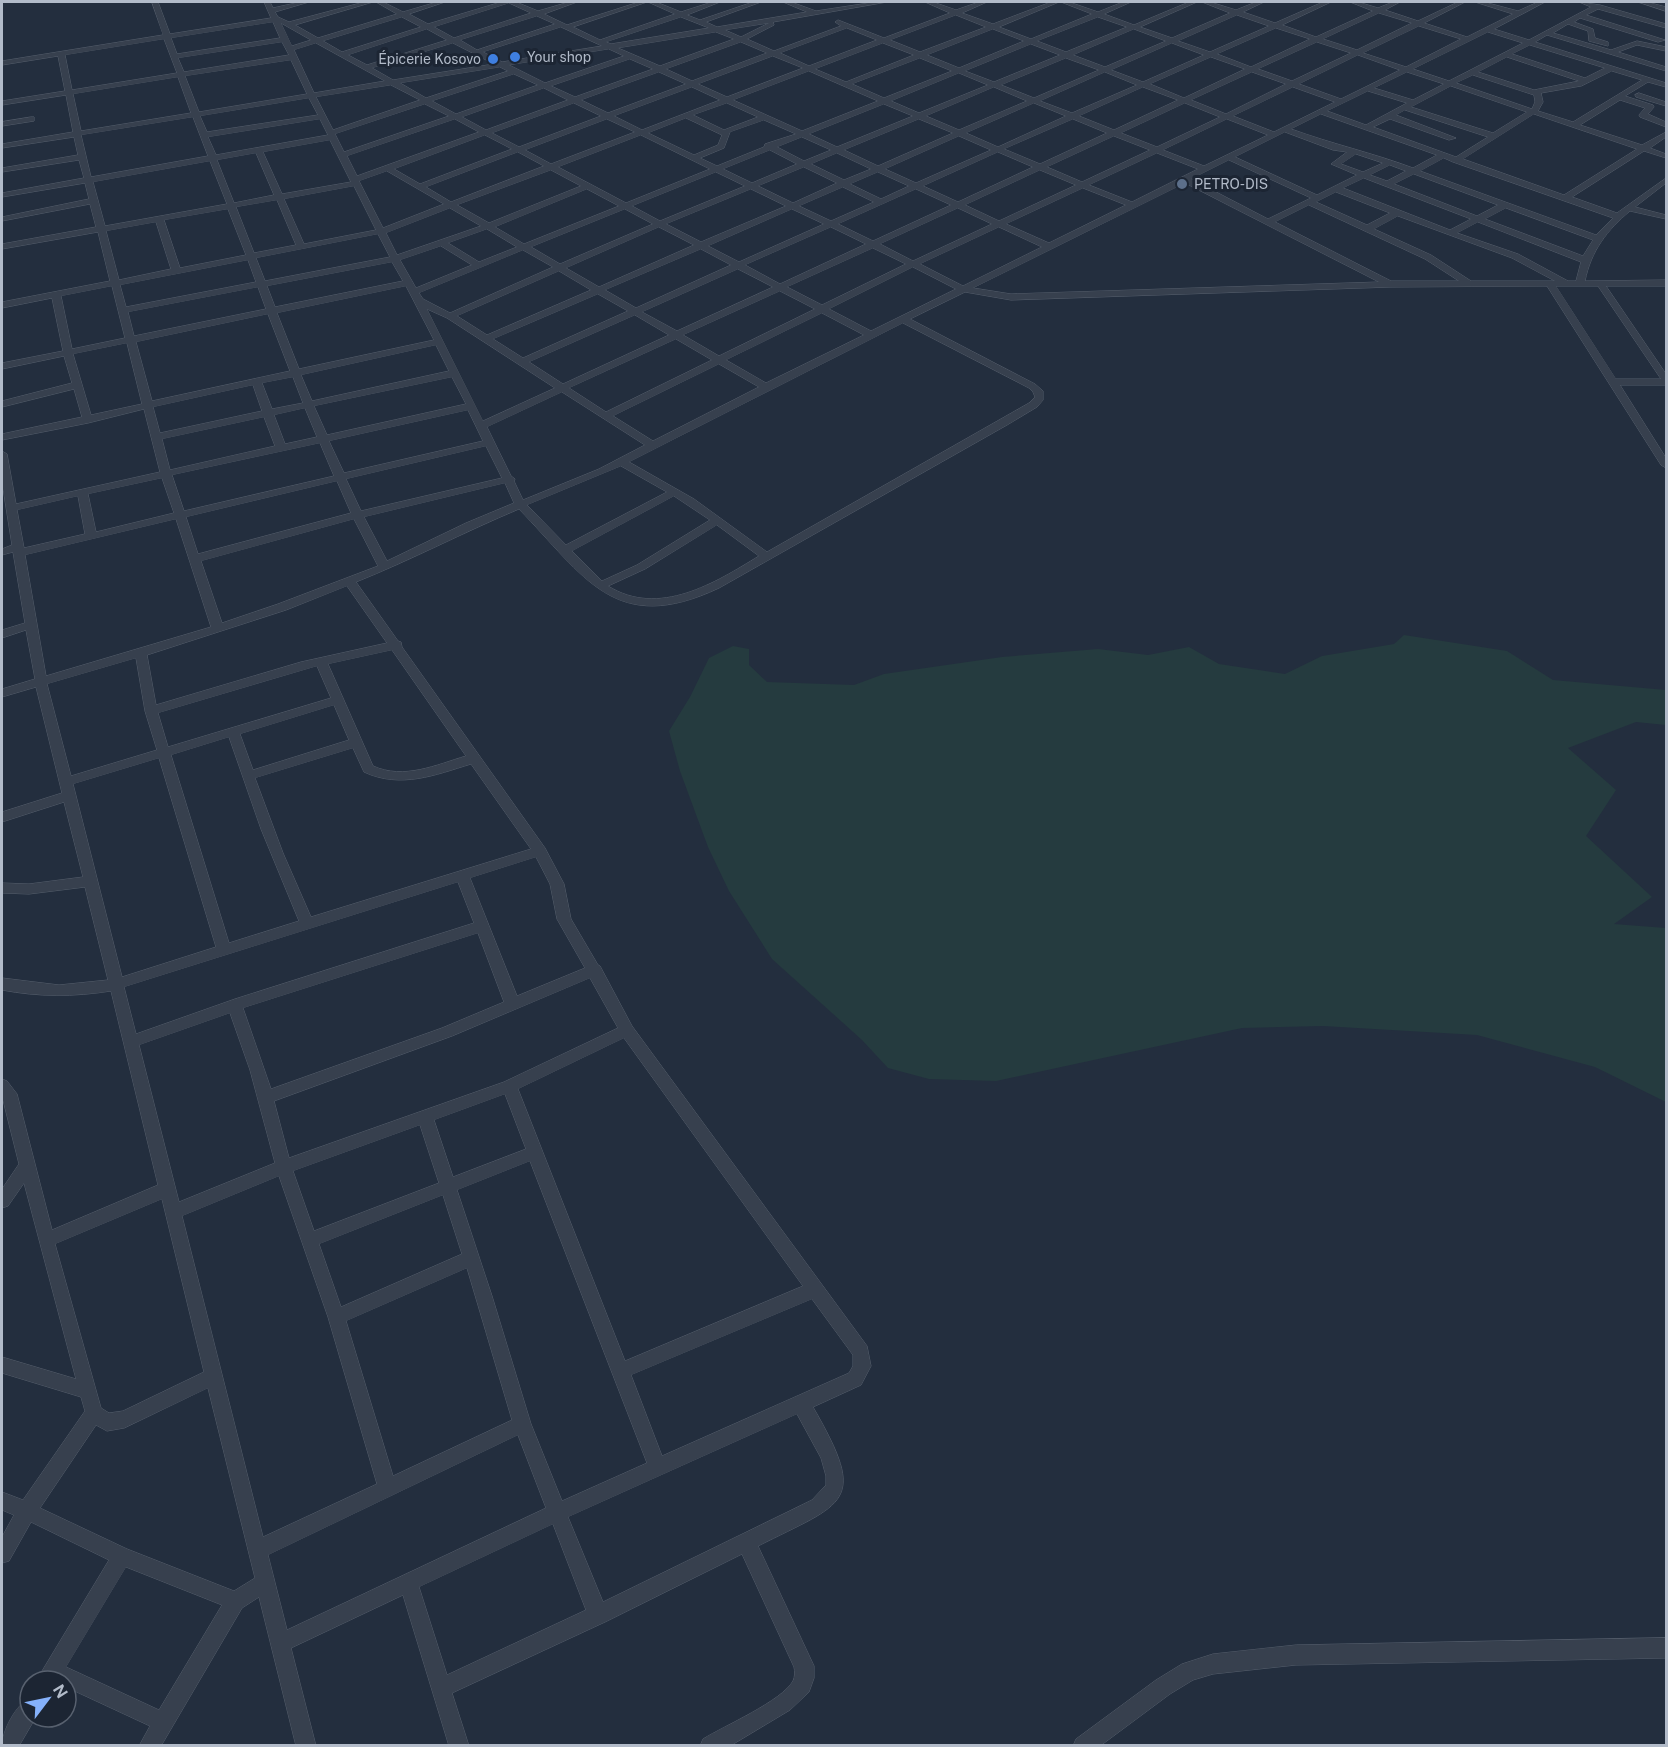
<svg xmlns="http://www.w3.org/2000/svg" width="1668" height="1747" font-family="'Public Sans',sans-serif">
  <rect width="100%" height="100%" fill="#232e3e"/>
  <!-- green -->
  <polygon fill="#253b3f" points="1404,635 1507,651 1553,680 1666,690 1666,725 1636,722 1568,748 1616,790 1586,836 1652,897 1614,924 1666,928 1666,1102 1595,1067 1477,1035 1323,1026 1242,1028 996,1081 929,1079 888,1068 862,1040 772,959 729,891 708,847 680,771 669,731 690,697 709,658 733,646 749,649 749,665 767,682 854,685 884,674 1002,657 1098,649 1148,655 1189,647 1219,664 1285,674 1322,656 1394,644"/>
  <g fill="none" stroke-linecap="round" stroke-linejoin="round">
    <!-- minor casing -->
    <g stroke="#555e6c" stroke-width="1">
      <g id="minor">
        <path d="M152 2H158L170 34 271 18 264 2H270L273 8 300 2H309L275 12 278 17 289 22 364 2H373L295 25 318 38 397 14 376 2H383L403 12 437 2H445L409 14 428 24 501 2H516L538 11 569 2H577L544 14 567 25 639 2H647L573 27 600 40 675 14 648 2H656L681 12 712 2H720L687 15 700 20 753 2H761L706 22 717 27 807 12 783 2H791L816 11 875 2H887L773 22 774 25 747 39 774 51 841 26 835 22 838 20 884 38 950 13 925 2H933L956 10 979 2H987L962 13 993 24 1051 2H1059L999 27 1031 39 1092 14 1061 2H1069L1098 12 1123 2H1131L1104 14 1134 25 1189 2H1197L1140 27 1172 38 1230 13 1202 2H1210L1236 10 1256 2H1264L1243 12 1275 23 1323 2H1331L1282 25 1316 37 1373 11 1350 2H1358L1378 8 1393 2H1400L1385 10 1418 21 1458 2H1465L1424 23 1467 37 1513 14 1475 2H1484L1518 11 1538 2H1545L1494 29 1529 40 1591 7 1579 2 1600 5 1666 24V28L1598 9 1586 15 1665 40 1658 42 1580 18 1574 22 1593 29 1595 38 1608 42V46L1589 41 1588 31 1568 24 1553 33 1611 50 1637 41 1666 47V51L1637 45 1618 52 1666 67V71L1547 35 1535 42 1666 83V87L1648 82 1625 96 1653 105 1654 107 1648 114 1666 122V127L1640 117 1639 115 1645 108 1620 100 1580 125 1642 145 1666 132V137L1650 148 1666 154V158L1644 151 1572 197 1617 213 1666 178V183L1635 207 1666 215V219L1630 211C1607 230 1591 251 1585 281L1666 280V286H1606L1666 374V385H1620L1666 458V468L1661 465 1547 286 1391 287 1011 300 965 292 910 319 1035 384 1043 391V400L1037 407 1007 425 719 588C615 637 585 577 519 509 464 532 411 560 356 582L398 641 401 642 402 647 545 848 564 884 571 919 598 965 600 966 632 1026 867 1346 871 1366 861 1385 813 1407C869 1504 845 1502 758 1546L814 1666V1678L809 1692 790 1710 730 1746H700L703 1739C724 1726 782 1701 793 1681 795 1677 795 1671 794 1667L742 1554 605 1622 452 1693 469 1746H449L403 1595 291 1648 316 1746H296L259 1597 242 1608 161 1746H139L150 1726 66 1687V1681H36L109 1560 31 1522 9 1561 2 1563V1537L14 1515 2 1510V1492L23 1500 85 1411 81 1397 2 1373V1357L76 1379 24 1183 8 1206 2 1208V1189L19 1164 2 1096V1079L7 1081 17 1094 52 1230 158 1185 111 991C73 997 39 997 2 990V978L59 985 108 980 85 887 29 894 2 893V883L29 884 83 877 64 802 2 822V812L62 793 36 687 2 697V689L35 679 26 630 2 638V630L25 623 13 552 2 555V549L12 545 2 482V451L7 454 16 504 160 472 144 409 88 423 2 440V434L82 417 74 389 2 407V401L72 383 64 356 2 369V363L63 351 52 298 2 308V302L110 281 98 232 2 249V244L96 227 90 204 2 221V217L89 199 85 183 2 197V193L84 178 79 160 2 172V168L78 155 74 137 2 148V144L73 132 66 95 2 105V101L65 91 58 56 2 65V61L163 35ZM509 3 531 13 454 38 434 27ZM1379 13 1412 23 1357 50 1323 39ZM956 15 986 27 920 52 890 40ZM1237 15 1269 26 1210 52 1178 41ZM537 16 555 24 477 50 460 40ZM402 17 421 27 342 52 323 41ZM681 17 709 28 611 44 606 42ZM1098 17 1127 27 1066 52 1037 41ZM273 22 280 38 177 54 171 38ZM281 23 311 40 292 46ZM769 23 741 37 725 30ZM1419 26 1461 39 1406 67 1363 53ZM561 27 602 46 502 62 483 52ZM847 28 877 40 809 66 780 53ZM1276 28 1310 39 1251 67 1217 54ZM427 29 447 40 367 65 348 55ZM993 29 1024 41 959 68 927 55ZM1134 29 1166 41 1105 67 1073 55ZM716 32 734 39 660 66 618 48ZM1488 32 1523 43 1449 81 1413 69ZM164 39 177 73 72 90 65 55ZM282 42 289 55 184 72 178 58ZM741 42 767 53 692 81 666 69ZM1317 42 1351 53 1292 81 1258 69ZM316 43 385 81 314 93 294 50ZM453 43 494 64 393 80 372 68ZM883 43 914 55 846 82 815 69ZM1172 43 1204 55 1143 82 1111 70ZM1031 44 1060 55 994 82 965 71ZM1530 45 1605 68 1585 78 1512 54ZM609 49 624 56 545 83 509 65ZM1358 55 1400 70 1341 99 1299 84ZM773 56 803 68 727 97 698 84ZM1211 57 1245 69 1184 98 1150 84ZM1507 57 1579 81 1534 90 1478 72ZM920 58 952 71 884 98 852 84ZM1066 58 1099 70 1034 98 1001 85ZM630 59 653 69 575 97 551 86ZM291 60 307 94 199 112 185 76ZM500 67 508 71 426 98 400 83ZM809 71 878 101 802 131 733 100ZM1612 71 1642 80 1573 122 1538 111 1543 102 1541 93 1581 86ZM659 72 686 84 608 113 581 100ZM1105 72 1137 85 1072 113 1040 101ZM1252 72 1286 84 1226 114 1191 100ZM1407 72 1444 84 1413 100 1374 88ZM959 73 988 85 919 113 891 101ZM514 74 538 85 456 114 432 101ZM1473 75 1534 95 1535 102 1532 109 1456 83ZM178 77 191 113 81 131 73 94ZM391 85 420 100 333 130 316 97ZM1451 86 1527 112 1493 133 1411 107ZM692 87 720 100 642 130 614 116ZM994 87 1027 101 959 130 926 116ZM1143 87 1178 100 1114 130 1079 116ZM1293 87 1335 102 1274 132 1233 116ZM544 88 568 100 486 130 462 117ZM1368 91 1407 103 1366 125 1327 111ZM309 98 318 115 207 132 200 116ZM574 103 601 116 519 147 492 133ZM727 103 758 117 724 130 693 115ZM1034 103 1066 116 998 147 966 133ZM1185 103 1220 117 1157 147 1121 133ZM425 104 449 116 344 152 335 134ZM884 104 913 116 837 147 809 134ZM1405 110 1488 137 1456 157 1373 127 1390 119 1449 140 1456 138 1396 115ZM1321 114 1437 155 1413 168C1373 153 1332 144 1291 129ZM1534 114 1637 149 1564 195 1463 159ZM193 117 208 156 91 177 81 135ZM686 118 722 135 718 145 694 155 648 133ZM320 119 328 135 216 155 208 137ZM455 119 479 132 357 176 347 156ZM607 119 635 132 551 164 525 150ZM919 119 953 133 878 166 844 150ZM1073 119 1107 133 1040 164 1004 149ZM1227 119 1268 135 1204 166 1163 150ZM764 120 796 134 765 144 764 147 717 166 700 158 724 148 730 132ZM1285 132 1333 150 1347 152 1331 164 1357 175 1317 195 1235 157ZM485 135 512 149 420 184 394 169ZM641 135 710 169 626 203 558 167ZM959 136 991 150 916 183 885 169ZM1114 136 1150 150 1082 182 1047 167ZM802 137 831 150 804 161 777 147ZM330 140 351 182 282 194 263 152ZM770 150 797 164 752 183 723 169ZM518 152 544 166 451 202 426 187ZM998 152 1033 167 958 202 923 186ZM256 153 274 195 234 203 217 160ZM837 153 871 169 844 180 811 164ZM1157 153 1198 169 1132 202 1089 185ZM1356 154 1383 163 1363 172 1341 164ZM1444 158 1453 162 1613 218 1596 235 1420 171ZM1229 160 1311 198 1268 219 1191 179ZM210 161 227 204 105 226 93 182ZM1390 165 1406 171 1387 181 1370 175ZM804 167 837 183 793 203 758 186ZM551 170 581 186 489 223 457 205ZM1040 170 1076 185 999 221 965 205ZM387 171 444 204 383 228 359 181ZM716 172 745 186 660 221 632 206ZM878 172 909 186 881 199 850 184ZM1414 174 1498 205 1477 216 1394 184ZM1364 178 1471 219 1450 230 1343 188ZM1185 183 1379 282 1011 294 973 288ZM354 186 376 230 304 244 284 199ZM843 187 874 202 831 221 799 206ZM1083 188 1126 205 1049 243 1006 224ZM587 189 619 206 524 244 495 227ZM751 189 786 206 701 242 666 224ZM916 189 951 205 873 241 838 224ZM1336 192 1390 213 1367 225 1316 202ZM277 200 296 245 254 253 236 207ZM1309 205 1425 259 1459 281H1391L1275 222ZM450 208 481 226 397 255 386 233ZM958 208 992 224 913 261 880 244ZM1506 208 1593 240 1583 256 1485 219ZM228 209 246 255 180 268 164 220ZM625 209 653 224 560 264 531 247ZM792 209 824 224 739 262 708 246ZM1398 216 1512 258 1555 281H1471L1431 255 1374 229ZM156 222 171 269 119 280 106 231ZM1478 222 1581 262 1576 281H1568L1518 254 1457 233ZM659 227 694 245 599 287 566 268ZM831 227 866 244 780 284 745 265ZM999 227 1042 247 963 286 920 264ZM487 229 517 247 479 262 448 243ZM378 234 390 257 265 281 256 258ZM441 246 472 265 416 288 400 260ZM873 248 906 264 822 305 787 287ZM701 249 731 265 636 308 605 290ZM523 250 553 267 450 313 423 299 419 293ZM248 260 256 282 126 307 120 285ZM392 262 403 281 275 307 267 286ZM913 267 956 289 871 331 829 309ZM738 269 773 287 677 331 642 312ZM559 271 591 290 487 335 457 316ZM112 286 125 338 72 349 61 296ZM406 286 434 340 299 369 277 313ZM1556 286H1598L1661 379H1616ZM258 287 266 309 134 336 128 312ZM780 291 815 309 719 356 683 335ZM598 294 628 311 523 358 493 339ZM427 309 447 318 555 388 483 421ZM822 313 864 335 766 383 726 360ZM268 314 290 371 152 401 136 342ZM635 315 669 335 563 384 529 362ZM903 323 1029 388 1033 392 1035 397 1029 403 767 552 694 499 629 462ZM676 339 712 360 606 412 569 388ZM127 343 142 404 91 415 73 354ZM436 345 449 371 312 401 301 375ZM719 364 759 387 653 441 613 416ZM293 377 303 403 272 409 262 383ZM452 377 466 404 327 435 314 406ZM253 385 262 411 160 433 153 407ZM562 392 645 445 599 469 523 500 514 481 515 479 511 476 487 427ZM305 408 317 437 285 444 274 415ZM468 410 483 441 344 473 329 441ZM264 417 275 446 170 470 162 439ZM320 443 334 476 184 511 172 475ZM486 446 502 478 361 511 346 479ZM621 466 667 492 566 545 527 505ZM162 478 174 513 96 532 88 494ZM337 481 351 513 198 554 186 517ZM505 483 514 503 466 523 387 561 364 517ZM78 496 85 534 24 548 17 510ZM674 496 710 520 637 565 602 581 572 551ZM176 519 211 627 46 676 25 555ZM354 519 378 566 278 604 222 623 201 561ZM717 525 759 556C715 583 659 618 608 586L645 569ZM347 586 387 643 301 662 156 705 147 655 286 610ZM392 650 466 756C436 765 404 780 373 766L328 664ZM136 658 145 711 157 750 71 776 47 684ZM317 666 331 698 168 747 158 713ZM334 705 349 740 253 770 240 734ZM229 737 261 829 299 921 229 943 171 755ZM353 748 364 772C401 789 435 775 471 764L531 849 311 917 283 853 255 778ZM159 758 216 947 122 977 73 784ZM536 857 550 884 557 919 585 968 517 996 470 878ZM458 882 474 923 235 999 136 1034 124 987ZM478 933 504 1002 442 1028 271 1089 243 1008ZM590 978 618 1028 504 1082 289 1158 274 1101 452 1036ZM230 1013 250 1070 275 1163 179 1202 139 1045ZM624 1038 803 1286 625 1361 518 1089ZM505 1094 526 1149 453 1177 434 1120ZM420 1125 439 1183 314 1231 293 1171ZM530 1161 647 1463 562 1501 531 1424 492 1296 457 1190ZM279 1176 328 1317 377 1484 263 1537 182 1216ZM443 1195 462 1254 341 1307 319 1244ZM162 1199 204 1372 123 1411 109 1413 101 1408 55 1244ZM467 1268 512 1420 393 1476 346 1321ZM812 1299 853 1355V1366L849 1373 662 1456 631 1375ZM208 1388 255 1578 234 1591 127 1549 40 1508 96 1425 107 1431 124 1428ZM797 1414 821 1458 826 1476V1485L812 1500 603 1602 568 1517ZM518 1435 546 1508 287 1630 268 1555ZM553 1524 586 1610 447 1675 419 1587ZM126 1567 222 1605 159 1710 66 1667Z"/>
        <polygon points="1638,2 1647,2 1666,7 1666,11"/>
        <polygon points="1639,93 1666,102 1666,106 1636,97 1635,95"/>
        <polygon points="31,117 34,117 34,121 2,126 2,122"/>
        <polygon points="1666,1638 1666,1658 1296,1665 1213,1674 1193,1680 1170,1694 1100,1746 1073,1746 1076,1739 1156,1680 1182,1664 1213,1654 1296,1645"/>
        <path d="M30 1698V1717H36L19 1746H2C2 1731 16 1704 30 1698Z"/>
      </g>
    </g>
    <!-- minor -->
    <use href="#minor" fill="#37404e" fill-rule="evenodd"/>
  </g>
  <!-- markers -->
  <g fill="#3f7fe0" stroke="#1c2533" stroke-width="2">
    <circle cx="515" cy="57" r="6"/>
    <circle cx="493" cy="59" r="6"/>
  </g>
  <circle fill="#5c6f8a" stroke="#1c2533" stroke-width="2" cx="1182" cy="184" r="6"/>
  <g text-anchor="middle" stroke-width="6" stroke-linejoin="round" paint-order="stroke">
    <!-- far-poi labels -->
    <g font-size="14" fill="#b2bbc9" stroke="#1c2533" text-anchor="start">
      <text x="527" y="62">Your shop</text>
      <text x="481" y="64" text-anchor="end">Épicerie Kosovo</text>
      <text x="1194" y="189">PETRO-DIS</text>
    </g>
  </g>
  <!-- border -->
  <rect width="1668" height="1747" fill="none" stroke="#b2bbc9" stroke-width="6"/>
  <!-- north arrow -->
  <g transform="translate(48 1699) rotate(58)"><circle r="28" fill="#1c2533" stroke="#58616f" stroke-width="1.5"/>
  <path d="M0-4.5L10 22L0 15L-10 22Z" fill="#85b1fb"/>
  <text y="-9" font-size="16" font-weight="bold" text-anchor="middle" fill="#b2bbc9">N</text>
  </g>
</svg>
